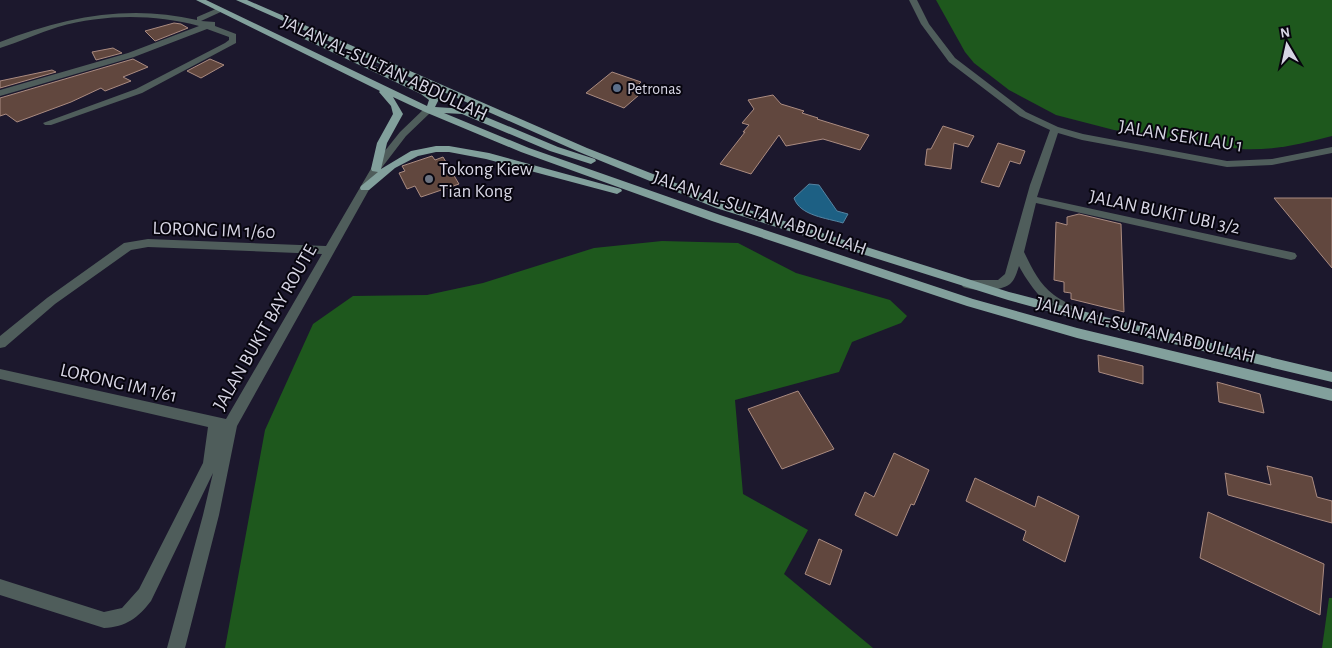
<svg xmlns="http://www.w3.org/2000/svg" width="1332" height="648" font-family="'Alegreya Sans',sans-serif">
  <rect width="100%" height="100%" fill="#1c182d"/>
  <!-- forest -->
  <g fill="#1e581d">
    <path d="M936 0H1332V136C1301 144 1272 151 1240 149L1114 130 1056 115 1009 90 974 63 965 52Z"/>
    <polygon points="662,241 738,243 796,273 890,300 907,316 901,323 852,342 839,372 735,400 743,494 808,530 784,574 873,648 225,648 265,430 313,324 353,296 427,295 483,283 594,248"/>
    <polygon points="1329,598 1332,598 1332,648 1322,648"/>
  </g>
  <!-- water -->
  <path fill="#1d6084" stroke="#5583a1" d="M809 184 819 185 837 211 848 214 843 223C827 218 800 216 794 198Z"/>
  <!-- building -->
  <g fill="#61473e" stroke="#aa8b81">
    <polygon points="174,23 181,24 188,28 155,41 145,31"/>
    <polygon points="113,48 122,53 96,60 92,52"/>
    <polygon points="133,59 148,67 123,77 131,81 105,91 101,88 71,102 17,122 6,114 0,116 0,98"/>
    <polygon points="210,59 224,65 201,78 187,71"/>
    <polygon points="52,70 56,72 0,88 0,81"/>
    <polygon points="612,72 641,82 638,85 647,88 624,108 586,93"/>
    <polygon points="773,95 781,104 804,111 802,113 818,118 817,119 869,135 860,150 823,139 786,146 779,135 751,174 720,164 745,132 743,132 749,125 742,123 754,109 748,100"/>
    <polygon points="943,126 974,136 968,147 954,143 951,169 925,165 927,149 931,149"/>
    <polygon points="998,143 1025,151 1020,164 1010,161 999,187 981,182"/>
    <polygon points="432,156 435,160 443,157 459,184 421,197 415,186 407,189 399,173 405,171 402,166"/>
    <polygon points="1274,198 1332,198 1332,268"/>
    <polygon points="1079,214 1121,224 1124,312 1071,299 1071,293 1064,292 1064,282 1054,280 1056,222 1067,225 1067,217"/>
    <polygon points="1098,355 1143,366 1143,384 1099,372"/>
    <polygon points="1217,382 1260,394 1264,413 1219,402"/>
    <polygon points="798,391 834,449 782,469 748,409"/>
    <polygon points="894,453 929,470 914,505 911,504 897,536 855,515 865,492 874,497"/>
    <polygon points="1267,466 1312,477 1317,497 1332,501 1332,523 1228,495 1225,473 1271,485"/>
    <polygon points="975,478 1035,507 1038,496 1079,516 1065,562 1023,540 1026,531 966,501"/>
    <polygon points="1208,512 1324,564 1320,615 1200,558"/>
    <polygon points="819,539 842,550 830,585 805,574"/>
  </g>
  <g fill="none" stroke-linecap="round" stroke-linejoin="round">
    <!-- minor -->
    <g fill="#4f5d5b" fill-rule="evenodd">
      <path d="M909 0H917L929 24 955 58 1026 112 1058 127 1083 134 1227 161 1272 159 1332 147V153L1272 165 1227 167 1082 140 1058 133 1037 197 1291 252 1295 253 1297 256 1295 259 1291 260 1036 203 1024 252C1032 268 1039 284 1054 295 1061 301 1073 304 1077 311L1075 314C1054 321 1027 282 1019 266 1017 272 1015 280 1010 284 1000 292 974 291 963 287L961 284 963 281 967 280H998L1005 274 1030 185 1050 130 1020 116 949 62 921 24Z"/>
      <path d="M218 8 225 10 201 21 215 22V26L236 34V43L142 93 51 125H45L43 123 136 89 225 43 229 40V37L207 29 134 57 0 96V90L128 53 199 26C153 14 105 14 58 27 38 33 20 42 0 48V42C64 17 129 4 197 20V17Z"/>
      <path d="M428 107 433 110 431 112 406 136 380 170 237 426 219 515 185 648H167L203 515 213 473 151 601C138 618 126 627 104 628L0 595V579L104 612 122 608 139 589 203 463 208 427 0 379V369L226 419 322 254 148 247 131 250 55 304 5 347 0 348V336L47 298 124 243 148 239 326 246 372 167 400 132 425 108Z"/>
    </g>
    <!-- major -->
    <g fill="#82a09c" fill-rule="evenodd">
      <polygon points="196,0 206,0 427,106 429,100 421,94 302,38 309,36 427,90 439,99 435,107 467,109 558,147 595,159 596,161 591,164 550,151 462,114 444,113 529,148 720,215 973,299 1077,328 1332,389 1332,401 1077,338 967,306 712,221 521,152 425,112 393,97 403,114 387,143 381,169 411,151 436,146 449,146 489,153 621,189 622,191 617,194 486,159 449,152 436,152 418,156 395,168 369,190 361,190 360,188 361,186 378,172 372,171 371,169 377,143 393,114 391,106 379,92 380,91"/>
      <polygon points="236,0 247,0 587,148 724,202 1009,292 1136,325 1332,372 1332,382 1136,335 1008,300 716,208 579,152"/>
    </g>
  </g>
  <!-- markers -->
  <circle fill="#5c6f8a" stroke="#07050e" stroke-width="2" cx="617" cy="88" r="5"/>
  <circle fill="#6b7280" stroke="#07050e" stroke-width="2" cx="429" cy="179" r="5"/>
  <g text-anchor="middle" stroke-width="4" stroke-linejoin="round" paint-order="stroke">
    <!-- far-poi labels -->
    <g font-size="16" fill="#d7d5e4" stroke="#07050e" text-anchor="start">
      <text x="627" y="94">Petronas</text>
    </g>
    <!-- street labels -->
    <g font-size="19" fill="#d7d5e4" stroke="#07050e">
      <text transform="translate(385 67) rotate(25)" y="7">JALAN AL-SULTAN ABDULLAH</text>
      <text transform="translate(1181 135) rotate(9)" y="7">JALAN SEKILAU 1</text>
      <text transform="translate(1165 211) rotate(12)" y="7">JALAN BUKIT UBI 3/2</text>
      <text transform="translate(760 212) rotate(19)" y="7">JALAN AL-SULTAN ABDULLAH</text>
      <text transform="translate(214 229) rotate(2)" y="7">LORONG IM 1/60</text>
      <text transform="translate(264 327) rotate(-60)" y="7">JALAN BUKIT BAY ROUTE</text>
      <text transform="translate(1146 329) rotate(14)" y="7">JALAN AL-SULTAN ABDULLAH</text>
      <text transform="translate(119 382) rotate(13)" y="7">LORONG IM 1/61</text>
    </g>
    <!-- poi labels -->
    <g font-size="19" fill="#d7d5e4" stroke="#07050e" text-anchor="start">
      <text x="439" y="175">Tokong Kiew<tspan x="439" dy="22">Tian Kong</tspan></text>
    </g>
  </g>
  <!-- north arrow -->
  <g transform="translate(1287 45) rotate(351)" stroke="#07050e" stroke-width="4" paint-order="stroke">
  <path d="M0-4L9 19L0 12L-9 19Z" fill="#d7d5e4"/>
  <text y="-8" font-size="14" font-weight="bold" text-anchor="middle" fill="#d7d5e4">N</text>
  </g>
</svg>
